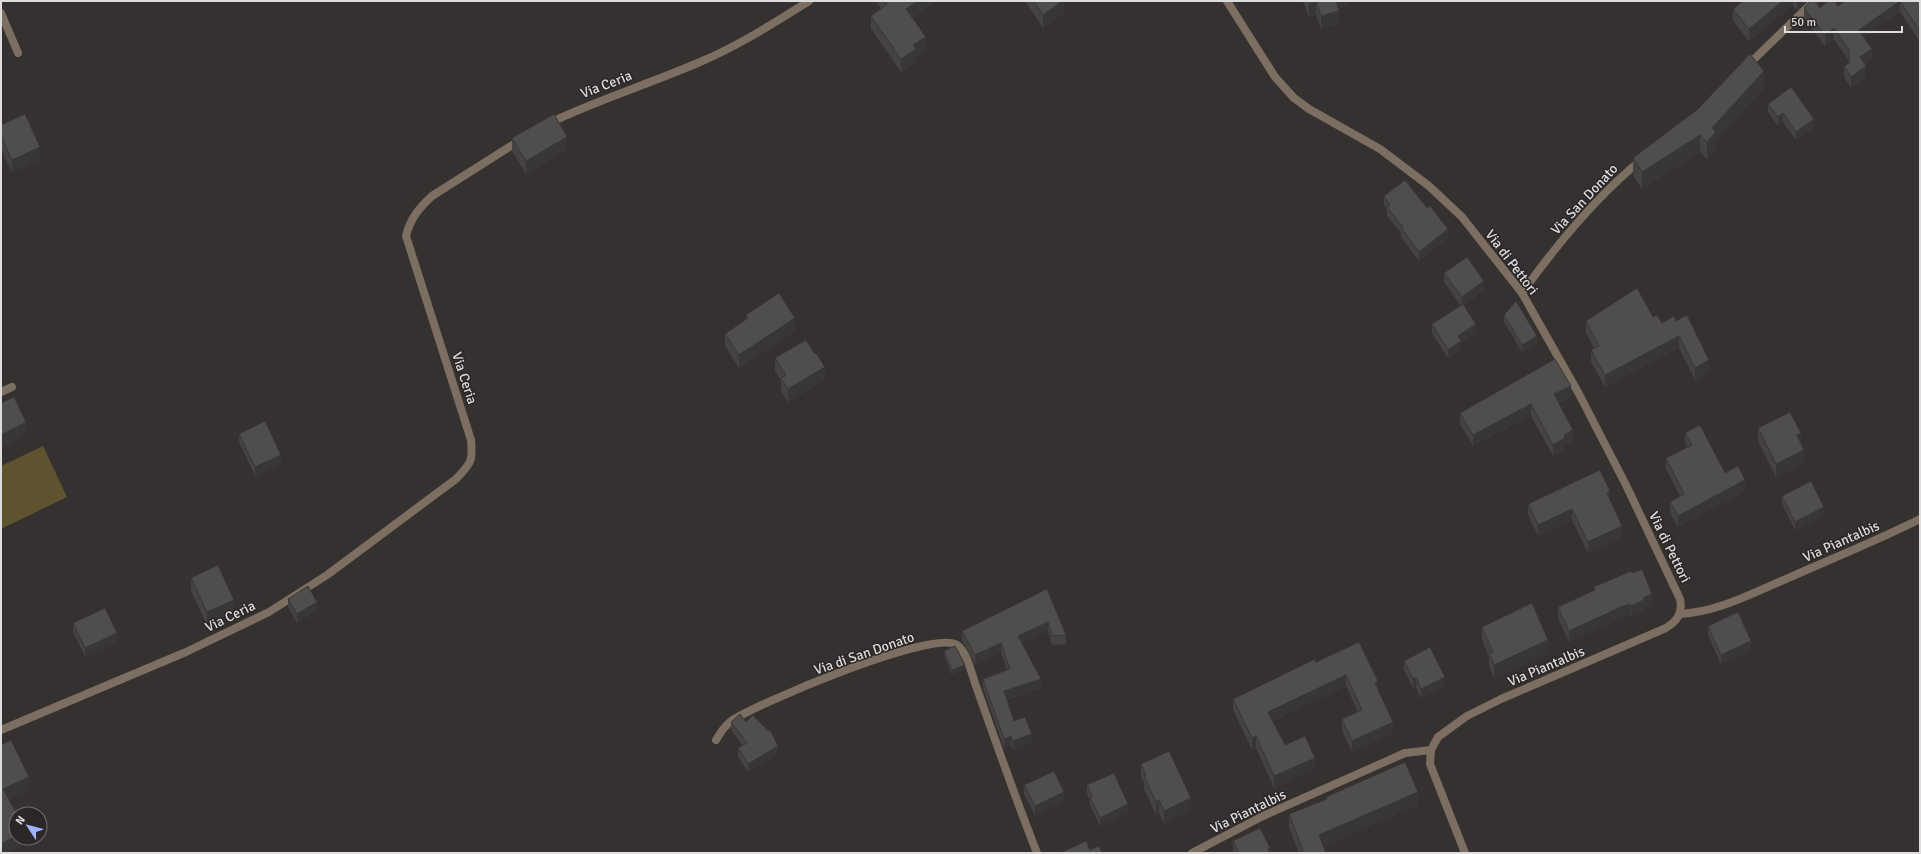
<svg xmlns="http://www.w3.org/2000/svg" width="1921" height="854" font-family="Signika,sans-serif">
  <rect width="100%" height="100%" fill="#343130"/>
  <!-- green -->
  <polygon fill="#5f532f" points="43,446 67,497 1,529 1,466"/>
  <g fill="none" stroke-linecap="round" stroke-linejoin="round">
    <!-- minor -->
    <g stroke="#7c6e60" stroke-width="8">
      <path d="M1227 1 1275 77 1294 98 1309 109 1380 149 1429 186 1462 217 1522 293 1579 394 1626 485 1680 599C1683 613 1677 621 1666 628L1501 699 1467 716 1438 737 1431 750 1430 764 1465 853"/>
      <polyline points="1,13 18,53"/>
      <polyline points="1747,66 1814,1"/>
      <path d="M547 124C597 100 649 84 700 62 738 46 774 23 809 1"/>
      <path d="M1522 293C1557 244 1595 198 1641 160"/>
      <polyline points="1,392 12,387"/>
      <path d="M1680 614C1718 612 1752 593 1786 579 1831 559 1876 541 1920 519"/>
      <path d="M1 730 186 652 269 612 327 575 456 479C471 463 473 462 471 440L406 236C410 219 419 208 432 196L522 139"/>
      <path d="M716 740C720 733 725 726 731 721 758 703 933 629 957 645 966 650 972 674 975 683 995 740 1015 797 1037 853"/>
      <polyline points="1192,853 1263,816 1405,753 1431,750"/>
    </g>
  </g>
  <!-- wall -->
  <g fill="#454242">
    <polygon points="876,1 936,1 912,18 926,50 916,57 916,62 901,72 871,29 871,16 881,9"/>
    <polygon points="1025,1 1064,1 1064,13 1043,28"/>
    <polygon points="1303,1 1349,1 1349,5 1338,9 1339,24 1321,29 1316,15 1309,17"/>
    <polygon points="1743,1 1806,1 1797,10 1793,5 1749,41 1733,21 1733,9"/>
    <polygon points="1845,1 1920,1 1920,42 1900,12 1864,37 1872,60 1865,64 1866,77 1851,88 1844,77 1844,66 1849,63 1849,61 1834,39 1825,46 1804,19 1804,8 1820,8 1838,6"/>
    <polygon points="1764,88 1716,140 1716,149 1707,159 1700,152 1642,189 1633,175 1633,158"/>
    <polygon points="1768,104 1814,128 1796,140 1783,122 1778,126 1768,112"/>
    <polygon points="1,125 40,160 12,173 1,149"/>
    <polygon points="512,138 567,150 526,174 512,151"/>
    <polygon points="1384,196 1427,208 1448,238 1419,261 1401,237 1401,233 1387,216 1387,210 1384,205"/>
    <polygon points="1444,273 1484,290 1464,305 1476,333 1461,342 1461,350 1448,358 1432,333 1432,324 1461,306 1444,282"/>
    <polygon points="746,315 795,331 739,368 725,346 725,334 746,319"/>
    <polygon points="1504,315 1537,343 1522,352 1504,322"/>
    <polygon points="1653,317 1662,323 1676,321 1709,373 1695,380 1679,348 1605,387 1591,362 1591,350 1594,348 1586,333 1586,321"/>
    <polygon points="775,358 825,380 788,402 781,391 781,381 775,371"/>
    <polygon points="1571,398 1559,403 1573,441 1565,445 1565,450 1553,456 1531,416 1473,446 1460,424 1460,413"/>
    <polygon points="1758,428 1801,443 1804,463 1776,477 1758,441"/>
    <polygon points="1685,433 1725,473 1745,491 1678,527 1670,513 1670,502 1680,496 1666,469 1666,458 1687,447 1685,444"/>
    <polygon points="239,434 281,463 255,476 239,442"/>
    <polygon points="1782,496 1824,516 1795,530 1782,504"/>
    <polygon points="1610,500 1622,537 1588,553 1572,520 1538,536 1528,515 1528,504"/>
    <polygon points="1632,573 1652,605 1644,609 1644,611 1631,617 1630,615 1621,618 1569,642 1558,618 1558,607 1594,590 1594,587"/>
    <polygon points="191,578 234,612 207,625 191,591"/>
    <polygon points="1047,589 1066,635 1066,644 1052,645 1048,631 1022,643 1041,688 1006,700 1014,721 1032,743 1013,750 1011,745 1004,748 983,688 983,679 1007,670 1001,652 975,665 962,640 962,631"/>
    <polygon points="288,599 317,611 297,623 288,607"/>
    <polygon points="73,623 117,642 85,657 73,632"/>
    <polygon points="1708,626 1751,650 1721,664 1708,635"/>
    <polygon points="1482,627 1548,653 1494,678 1489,666 1489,657 1482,640"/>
    <polygon points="944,651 965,669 952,675 944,655"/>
    <polygon points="1404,661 1445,686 1421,698 1416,687 1413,688 1404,670"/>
    <polygon points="1316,662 1378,689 1393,733 1352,752 1342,730 1342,719 1358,712 1346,686 1273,721 1285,745 1315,769 1274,788 1256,748 1252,750 1233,710 1233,699"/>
    <polygon points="731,722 746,722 778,754 748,772 738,757 738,748 743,746 731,730"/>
    <polygon points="1141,764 1191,811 1164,824 1159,813 1156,815 1144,789 1144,783 1141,777"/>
    <polygon points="1024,785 1064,801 1035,815 1024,794"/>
    <polygon points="1087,785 1128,813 1100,826 1090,805 1090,800 1087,794"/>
    <polygon points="1326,797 1418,805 1324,846 1326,853 1299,853 1289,827 1289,814 1326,800"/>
    <polygon points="1233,841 1270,853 1233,853"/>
  </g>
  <!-- shaded-wall -->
  <g fill="#383636">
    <polygon points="917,1 936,1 906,22 906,9"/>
    <polygon points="1062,1 1064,1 1064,13 1043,28 1043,15"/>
    <polygon points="1335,1 1349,1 1349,5 1335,10"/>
    <polygon points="1783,1 1793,1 1793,5 1749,41 1749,29"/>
    <polygon points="1797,1 1806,1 1797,10"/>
    <polygon points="1900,1 1900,12 1859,41 1859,30"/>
    <polygon points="1316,2 1316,15 1309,17 1309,4"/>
    <polygon points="1339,11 1339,24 1321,29 1321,16"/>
    <polygon points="1834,28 1834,39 1825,46 1825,35"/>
    <polygon points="926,37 926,50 916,57 916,62 901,72 901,59 913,45"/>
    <polygon points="1872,49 1872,60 1860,68 1860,57"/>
    <polygon points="1866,66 1866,77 1851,88 1851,77"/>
    <polygon points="1764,71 1764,88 1716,140 1716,149 1707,159 1707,142 1712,128"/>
    <polygon points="1783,113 1783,122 1778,126 1778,117"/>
    <polygon points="1814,119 1814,128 1796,140 1796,132"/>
    <polygon points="1700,135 1700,152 1642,189 1642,172"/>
    <polygon points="567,137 567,150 526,174 526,161"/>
    <polygon points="40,147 40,160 12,173 12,160"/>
    <polygon points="1448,229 1448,238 1419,261 1419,252"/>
    <polygon points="1484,281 1484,290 1462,306 1462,297"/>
    <polygon points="795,318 795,331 739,368 739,355"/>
    <polygon points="1476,324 1476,333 1461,342 1461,350 1448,358 1448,350 1458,336"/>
    <polygon points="1537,336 1537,343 1522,352 1522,345"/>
    <polygon points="1679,336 1679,348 1605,387 1605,375"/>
    <polygon points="1709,360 1709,373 1695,380 1695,368"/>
    <polygon points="825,367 825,380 788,402 788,389"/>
    <polygon points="1571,386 1571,398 1554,405 1554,394"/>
    <polygon points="1531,404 1531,416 1473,446 1473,435"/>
    <polygon points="26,422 26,435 1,448 1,435"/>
    <polygon points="1573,430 1573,441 1565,445 1565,450 1553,456 1553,445 1564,435"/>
    <polygon points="1801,433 1801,446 1797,435"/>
    <polygon points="1804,450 1804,463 1776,477 1776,464"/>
    <polygon points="281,455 281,463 255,476 255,467"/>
    <polygon points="1745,480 1745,491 1678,527 1678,516"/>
    <polygon points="1610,491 1610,502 1607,493"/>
    <polygon points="1824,507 1824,516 1795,530 1795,522"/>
    <polygon points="1572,509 1572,520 1538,536 1538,525"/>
    <polygon points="1622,526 1622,537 1588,553 1588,542"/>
    <polygon points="1652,594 1652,605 1644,609 1644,611 1631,617 1631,606 1643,598"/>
    <polygon points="234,600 234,612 207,625 207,612"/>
    <polygon points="317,602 317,611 297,623 297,614"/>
    <polygon points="1630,604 1630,615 1621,618 1569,642 1569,631 1621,607"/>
    <polygon points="1048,622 1048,631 1018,645 1018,636"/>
    <polygon points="117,633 117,642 85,657 85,648"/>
    <polygon points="1548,640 1548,653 1494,678 1494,665"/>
    <polygon points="1751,641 1751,650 1721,664 1721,655"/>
    <polygon points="1001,643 1001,652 975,665 975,655"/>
    <polygon points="965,665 965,669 952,675 952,670"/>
    <polygon points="1346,675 1346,686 1268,723 1268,712"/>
    <polygon points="1445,677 1445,686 1421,698 1421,689"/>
    <polygon points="1416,678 1416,687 1413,688 1413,679"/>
    <polygon points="1041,679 1041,688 1004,700 1004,691"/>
    <polygon points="1378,681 1378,693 1375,683"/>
    <polygon points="1393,722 1393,733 1352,752 1352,741"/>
    <polygon points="1032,734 1032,743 1013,750 1013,741"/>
    <polygon points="1011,736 1011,745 1004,748 1004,739"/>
    <polygon points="1256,736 1256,748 1252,750 1252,738"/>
    <polygon points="778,746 778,754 748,772 748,764"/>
    <polygon points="1315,758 1315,769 1274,788 1274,776"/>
    <polygon points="29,777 29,790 3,802 3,789"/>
    <polygon points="1064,792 1064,801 1035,815 1035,806"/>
    <polygon points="1418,792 1418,805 1319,848 1319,835"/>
    <polygon points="1191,798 1191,811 1164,824 1164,811"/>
    <polygon points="1159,800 1159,813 1156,815 1156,802"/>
    <polygon points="1128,804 1128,813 1100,826 1100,818"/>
    <polygon points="16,836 16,838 26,838 26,843 8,853 1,853 1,844"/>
    <polygon points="1270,848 1270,853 1268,853 1268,849"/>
  </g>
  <!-- building -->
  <g fill="#504d4d" stroke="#383636">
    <polygon points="885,1 917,1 906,9 926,37 913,45 916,49 901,59 871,16 887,4"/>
    <polygon points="1034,1 1062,1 1043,15"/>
    <polygon points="1308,1 1336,1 1339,11 1321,16 1316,2 1309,4"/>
    <polygon points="1743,1 1783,1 1749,29 1733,9"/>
    <polygon points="1810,1 1815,1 1820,8 1828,1 1834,1 1838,6 1845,1 1900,1 1859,30 1872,49 1860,57 1866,66 1851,77 1844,66 1849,63 1849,50 1834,28 1825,35 1804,8"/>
    <polygon points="1900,1 1920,1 1920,31"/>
    <polygon points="1750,54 1764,71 1712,128 1716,132 1707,142 1700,135 1642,172 1633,158 1698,109"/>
    <polygon points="1791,87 1814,119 1796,132 1783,113 1778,117 1768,104"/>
    <polygon points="25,114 40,147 12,160 1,136 1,125"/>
    <polygon points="554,114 567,137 526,161 512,138"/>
    <polygon points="1405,180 1427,208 1430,206 1448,229 1419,252 1401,228 1403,227 1387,207 1390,205 1384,196"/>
    <polygon points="1467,257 1484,281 1462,297 1444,273"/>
    <polygon points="1637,288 1653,317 1657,315 1662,323 1674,316 1676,321 1687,315 1709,360 1695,368 1679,336 1605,375 1591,350 1599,346 1586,321"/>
    <polygon points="779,293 795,318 739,355 725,334 748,318 746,315"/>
    <polygon points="1516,301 1537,336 1522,345 1504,315"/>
    <polygon points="1463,304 1476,324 1458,336 1461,341 1448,350 1432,324"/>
    <polygon points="806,340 815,354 816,353 825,367 788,389 781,378 786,375 775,358"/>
    <polygon points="1555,359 1571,386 1554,394 1573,430 1564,435 1565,438 1553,445 1531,404 1473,435 1460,413"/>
    <polygon points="14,397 26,422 1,435 1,403"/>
    <polygon points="1790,412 1801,433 1797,435 1804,450 1776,464 1758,428"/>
    <polygon points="265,421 281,455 255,467 239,434"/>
    <polygon points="1700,425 1725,473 1738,466 1745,480 1678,516 1670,502 1684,494 1666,458 1692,445 1685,433"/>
    <polygon points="1600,470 1610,491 1607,493 1622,526 1588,542 1572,509 1538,525 1528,504"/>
    <polygon points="1811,481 1824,507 1795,522 1782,496"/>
    <polygon points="218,565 234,600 207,612 191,578"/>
    <polygon points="1642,569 1652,594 1643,598 1644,600 1631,606 1630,604 1621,607 1569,631 1558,607 1595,590 1594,587 1631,571 1632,573"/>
    <polygon points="308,586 317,602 297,614 288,599"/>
    <polygon points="1047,589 1066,635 1052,636 1048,622 1018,636 1041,679 1004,691 1014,721 1025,717 1032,734 1013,741 1011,736 1004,739 983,679 1010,669 1001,643 975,655 962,631"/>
    <polygon points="1532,603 1548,640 1494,665 1489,653 1493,652 1482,627"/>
    <polygon points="105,608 117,633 85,648 73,623"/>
    <polygon points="1738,612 1751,641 1721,655 1708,626"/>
    <polygon points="1359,642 1378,681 1375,683 1393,722 1352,741 1342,719 1362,710 1346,675 1268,712 1285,745 1305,736 1315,758 1274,776 1256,736 1252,738 1233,699 1315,659 1316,662"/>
    <polygon points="955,646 965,665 952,670 944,651"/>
    <polygon points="1430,647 1445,677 1421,689 1416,678 1413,679 1404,661"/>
    <polygon points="740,714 746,722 753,715 768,731 770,730 778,746 748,764 738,748 747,743 731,722"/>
    <polygon points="11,740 29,777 3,789 17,814 16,814 16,836 1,844 1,745"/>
    <polygon points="1169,751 1191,798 1164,811 1159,800 1156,802 1144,776 1146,775 1141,764"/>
    <polygon points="1405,762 1418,792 1319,835 1326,853 1304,853 1289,814 1327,799 1326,797"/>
    <polygon points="1054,771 1064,792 1035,806 1024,785"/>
    <polygon points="1114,773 1128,804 1100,818 1090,797 1092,796 1087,785"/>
    <polygon points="1260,828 1270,848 1268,849 1269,853 1239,853 1233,841"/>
    <polygon points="1086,841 1090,850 1099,846 1102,853 1060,853"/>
  </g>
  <g text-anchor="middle" stroke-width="3" stroke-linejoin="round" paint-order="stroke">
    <!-- street labels -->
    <g font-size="14" fill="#dedcdc" stroke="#2a2726">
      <text transform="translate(606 84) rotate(-21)" y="5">Via Ceria</text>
      <text transform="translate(1584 199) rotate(-47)" y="5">Via San Donato</text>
      <text transform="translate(1512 262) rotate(53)" y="5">Via di Pettori</text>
      <text transform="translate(465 378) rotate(72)" y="5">Via Ceria</text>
      <text transform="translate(1841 541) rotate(-24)" y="5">Via Piantalbis</text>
      <text transform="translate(1670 547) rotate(64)" y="5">Via di Pettori</text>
      <text transform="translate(230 616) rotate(-26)" y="5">Via Ceria</text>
      <text transform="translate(864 653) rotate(-19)" y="5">Via di San Donato</text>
      <text transform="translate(1546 666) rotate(-23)" y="5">Via Piantalbis</text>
      <text transform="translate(1248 811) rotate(-26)" y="5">Via Piantalbis</text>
    </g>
  </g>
  <!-- border -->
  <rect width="1921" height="854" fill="none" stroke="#dedcdc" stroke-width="4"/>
  <!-- north arrow -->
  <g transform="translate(28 826) rotate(306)"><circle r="19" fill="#2a2726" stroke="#726f6f"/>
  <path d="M0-3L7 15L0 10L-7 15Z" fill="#a0b3fd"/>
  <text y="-6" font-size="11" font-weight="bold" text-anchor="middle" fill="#dedcdc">N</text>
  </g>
  <!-- scale -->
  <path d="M1785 26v6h117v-6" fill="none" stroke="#dedcdc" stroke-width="2"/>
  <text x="1791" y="26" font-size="12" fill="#dedcdc" stroke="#2a2726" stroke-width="3" paint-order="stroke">50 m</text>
</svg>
